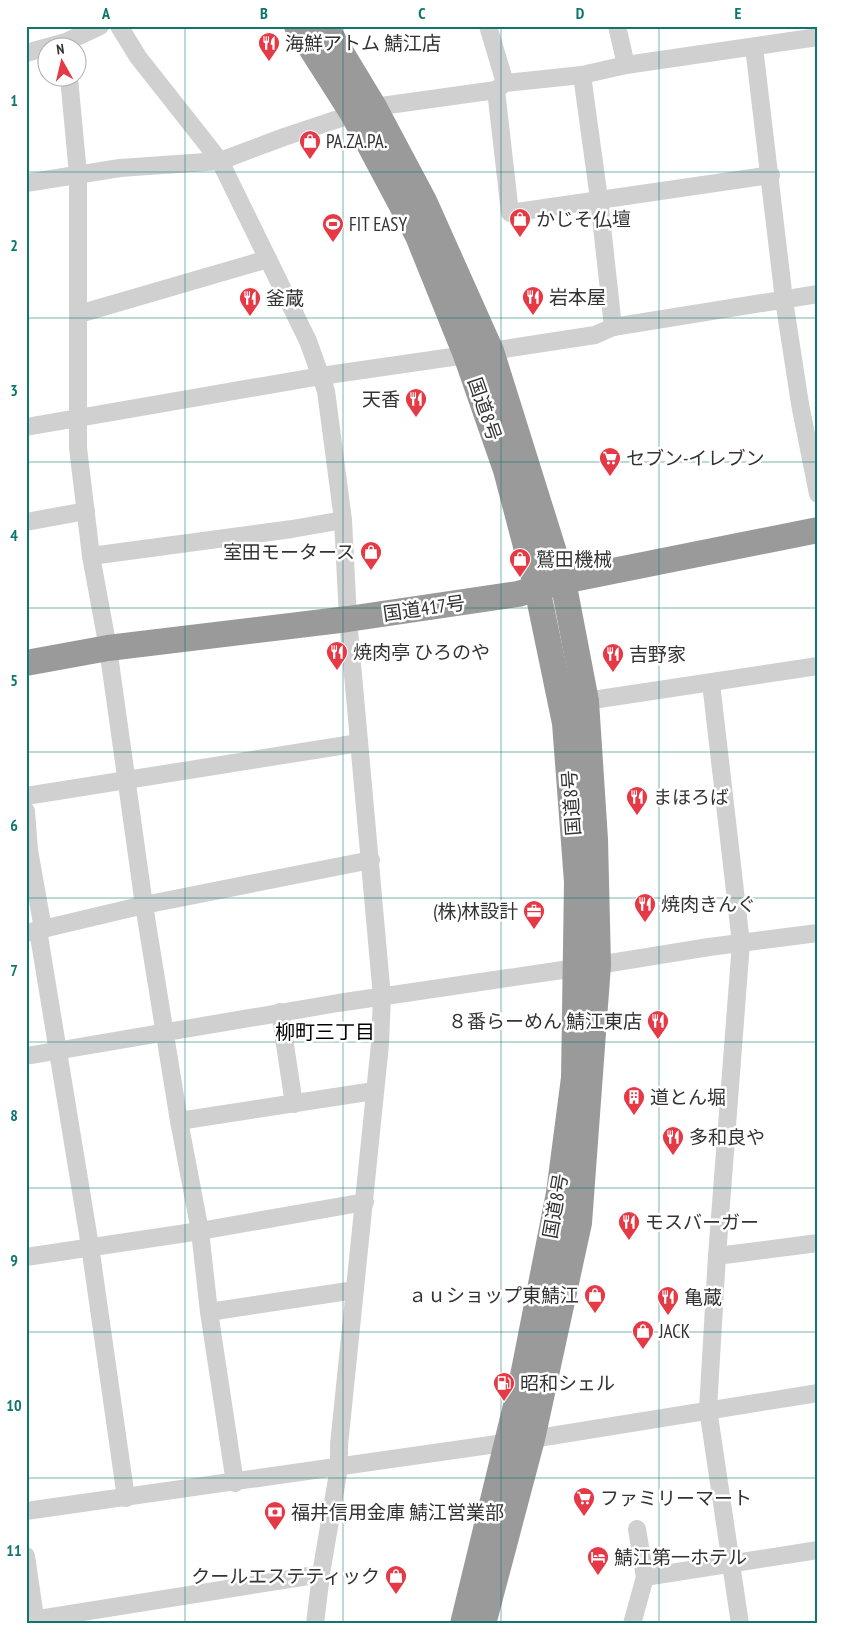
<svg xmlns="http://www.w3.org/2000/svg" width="844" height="1650" font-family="'PT Sans Narrow','Noto Sans JP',sans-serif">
  <rect width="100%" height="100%" fill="#fff"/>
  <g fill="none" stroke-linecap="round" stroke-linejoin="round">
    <!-- minor -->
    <g stroke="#d0d0d0" stroke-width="18">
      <polyline points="119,26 138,57 220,161 308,341 326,391 343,520 348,619 382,997 380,1044 339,1445 339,1467 321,1574 315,1624"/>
      <polyline points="488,26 505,83"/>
      <polyline points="617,26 626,65"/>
      <polyline points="754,47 784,300 800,404 818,494"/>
      <polyline points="26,53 66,42 100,26"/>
      <polyline points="582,75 599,199 613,327"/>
      <polyline points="69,78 78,174 78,448 91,556 108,648 144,905 179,1121 200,1231 209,1312 235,1483"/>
      <polyline points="496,90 510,213 771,175"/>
      <polyline points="374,107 496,90 505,83 582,75 626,65 818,37"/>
      <polyline points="26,183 120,168 220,161 284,137 353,114"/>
      <polyline points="79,314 268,259"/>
      <polyline points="491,351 595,335 613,327 818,294"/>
      <polyline points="26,427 321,376 466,355"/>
      <polyline points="26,522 86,511"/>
      <polyline points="91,556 292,529 343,520"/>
      <polyline points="711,683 741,943 717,1256 708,1409 740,1624"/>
      <polyline points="586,701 818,666"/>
      <polyline points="26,796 359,743"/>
      <polyline points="26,811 29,850 43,929"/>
      <polyline points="38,930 90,1246 126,1498"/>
      <polyline points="26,933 144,905 371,860"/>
      <polyline points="598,965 709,947 818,933"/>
      <polyline points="280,1012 294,1104"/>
      <polyline points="26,1056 338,1003 576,968"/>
      <polyline points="179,1121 374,1091"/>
      <polyline points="717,1256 818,1243"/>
      <polyline points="26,1257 200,1231 365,1202"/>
      <polyline points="209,1312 355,1290"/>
      <polyline points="26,1511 532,1439 818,1393"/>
      <polyline points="637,1529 645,1577"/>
      <polyline points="26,1556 36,1624"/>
      <polyline points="26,1621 321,1574"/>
      <polyline points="632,1624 645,1577 818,1550"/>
    </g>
    <!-- highway -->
    <g stroke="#9a9a9a" stroke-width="26">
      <polyline points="297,26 353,114 418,236 466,355 506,470 537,588 565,723 577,882 574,1078 559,1193 522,1381 463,1624"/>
      <polyline points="325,26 374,107 424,201 491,351 563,581 586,701 595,839 598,965 579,1223 532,1439 483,1624"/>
      <polyline points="26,663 108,648 348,619 518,594 563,581 818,530"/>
    </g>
  </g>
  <!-- grid -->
  <path fill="none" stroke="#0f766e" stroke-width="1" stroke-opacity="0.55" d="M185 26V1624M343 26V1624M501 26V1624M659 26V1624M26 172H818M26 318H818M26 462H818M26 608H818M26 752H818M26 898H818M26 1042H818M26 1188H818M26 1332H818M26 1478H818"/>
  <!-- icons -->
  <defs>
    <g id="restaurant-pin" transform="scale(1.125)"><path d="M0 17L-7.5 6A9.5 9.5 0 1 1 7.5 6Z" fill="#e63946" stroke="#fff"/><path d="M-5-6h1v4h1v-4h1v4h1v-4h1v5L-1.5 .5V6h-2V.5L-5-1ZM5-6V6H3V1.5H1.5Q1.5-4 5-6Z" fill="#fff"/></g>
    <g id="shop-pin" transform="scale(1.125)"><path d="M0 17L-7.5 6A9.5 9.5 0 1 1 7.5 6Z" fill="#e63946" stroke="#fff"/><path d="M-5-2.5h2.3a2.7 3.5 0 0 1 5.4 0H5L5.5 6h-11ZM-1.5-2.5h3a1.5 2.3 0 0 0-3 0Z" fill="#fff"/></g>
    <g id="stadium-pin" transform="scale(1.125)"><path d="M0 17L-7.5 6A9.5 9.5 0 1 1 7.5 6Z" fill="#e63946" stroke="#fff"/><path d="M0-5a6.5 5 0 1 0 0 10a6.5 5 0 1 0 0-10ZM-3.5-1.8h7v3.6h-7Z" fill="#fff"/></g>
    <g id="supermarket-pin" transform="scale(1.125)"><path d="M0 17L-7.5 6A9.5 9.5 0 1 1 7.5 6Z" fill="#e63946" stroke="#fff"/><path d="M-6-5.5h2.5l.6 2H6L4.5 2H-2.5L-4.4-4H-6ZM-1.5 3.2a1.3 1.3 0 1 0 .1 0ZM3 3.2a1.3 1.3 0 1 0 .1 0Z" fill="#fff"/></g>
    <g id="office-pin" transform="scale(1.125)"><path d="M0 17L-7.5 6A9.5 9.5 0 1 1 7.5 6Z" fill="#e63946" stroke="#fff"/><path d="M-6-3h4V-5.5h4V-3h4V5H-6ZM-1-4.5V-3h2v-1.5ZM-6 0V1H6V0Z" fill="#fff"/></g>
    <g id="building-pin" transform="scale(1.125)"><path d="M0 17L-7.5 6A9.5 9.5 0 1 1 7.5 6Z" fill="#e63946" stroke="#fff"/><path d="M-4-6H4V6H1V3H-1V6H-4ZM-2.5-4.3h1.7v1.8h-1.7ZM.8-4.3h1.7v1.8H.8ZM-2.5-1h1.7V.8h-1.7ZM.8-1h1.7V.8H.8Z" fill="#fff"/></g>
    <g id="fuel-pin" transform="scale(1.125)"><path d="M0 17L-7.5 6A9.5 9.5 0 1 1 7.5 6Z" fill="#e63946" stroke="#fff"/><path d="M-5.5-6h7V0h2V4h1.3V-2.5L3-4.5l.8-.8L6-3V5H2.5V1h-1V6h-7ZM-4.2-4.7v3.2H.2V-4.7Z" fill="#fff"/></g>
    <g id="bank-pin" transform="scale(1.125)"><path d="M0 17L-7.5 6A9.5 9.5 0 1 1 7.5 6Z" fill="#e63946" stroke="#fff"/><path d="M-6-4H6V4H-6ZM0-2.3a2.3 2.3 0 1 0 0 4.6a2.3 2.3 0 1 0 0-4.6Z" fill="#fff"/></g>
    <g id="hotel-pin" transform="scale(1.125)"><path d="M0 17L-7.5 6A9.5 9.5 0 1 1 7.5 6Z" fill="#e63946" stroke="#fff"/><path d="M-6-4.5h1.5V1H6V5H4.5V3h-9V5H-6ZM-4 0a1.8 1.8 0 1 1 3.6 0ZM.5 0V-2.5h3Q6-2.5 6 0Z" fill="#fff"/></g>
  </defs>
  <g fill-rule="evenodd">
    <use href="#restaurant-pin" x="269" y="43"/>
    <use href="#shop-pin" x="310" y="141"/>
    <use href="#shop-pin" x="520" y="219"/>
    <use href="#stadium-pin" x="333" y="224"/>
    <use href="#restaurant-pin" x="533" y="297"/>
    <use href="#restaurant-pin" x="250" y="298"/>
    <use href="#restaurant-pin" x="416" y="399"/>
    <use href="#supermarket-pin" x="610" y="458"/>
    <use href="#shop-pin" x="371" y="552"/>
    <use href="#shop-pin" x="520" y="559"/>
    <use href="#restaurant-pin" x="337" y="652"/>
    <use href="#restaurant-pin" x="613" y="654"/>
    <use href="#restaurant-pin" x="637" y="797"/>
    <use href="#restaurant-pin" x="645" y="904"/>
    <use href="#office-pin" x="534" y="911"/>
    <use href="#restaurant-pin" x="658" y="1021"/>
    <use href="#building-pin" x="634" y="1097"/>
    <use href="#restaurant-pin" x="673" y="1137"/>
    <use href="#restaurant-pin" x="629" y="1222"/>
    <use href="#shop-pin" x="595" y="1295"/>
    <use href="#restaurant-pin" x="668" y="1297"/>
    <use href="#shop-pin" x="643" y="1331"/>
    <use href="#fuel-pin" x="504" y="1383"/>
    <use href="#supermarket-pin" x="584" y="1498"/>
    <use href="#bank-pin" x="275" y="1512"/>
    <use href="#hotel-pin" x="598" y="1557"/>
    <use href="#shop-pin" x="396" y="1576"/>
  </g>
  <g text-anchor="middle" stroke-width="5" stroke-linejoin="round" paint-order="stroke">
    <!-- poi labels -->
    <g font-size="19" fill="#333" stroke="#fff" text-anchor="start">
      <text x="285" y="50">海鮮アトム 鯖江店</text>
      <text x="326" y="148">PA.ZA.PA.</text>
      <text x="536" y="226">かじそ仏壇</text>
      <text x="349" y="231">FIT EASY</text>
      <text x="549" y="304">岩本屋</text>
      <text x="266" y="305">釜蔵</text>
      <text x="400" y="406" text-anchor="end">天香</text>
      <text x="626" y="465">セブン-イレブン</text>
      <text x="355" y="559" text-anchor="end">室田モータース</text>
      <text x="536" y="566">鷲田機械</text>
      <text x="353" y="659">焼肉亭 ひろのや</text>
      <text x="629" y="661">吉野家</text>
      <text x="653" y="804">まほろば</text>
      <text x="661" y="911">焼肉きんぐ</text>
      <text x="518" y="918" text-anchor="end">(株)林設計</text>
      <text x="642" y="1028" text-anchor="end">８番らーめん 鯖江東店</text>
      <text x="650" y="1104">道とん堀</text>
      <text x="689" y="1144">多和良や</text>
      <text x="645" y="1229">モスバーガー</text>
      <text x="579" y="1302" text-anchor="end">ａｕショップ東鯖江</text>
      <text x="684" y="1304">亀蔵</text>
      <text x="659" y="1338">JACK</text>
      <text x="520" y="1390">昭和シェル</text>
      <text x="600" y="1505">ファミリーマート</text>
      <text x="291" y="1519">福井信用金庫 鯖江営業部</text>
      <text x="614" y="1564">鯖江第一ホテル</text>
      <text x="380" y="1583" text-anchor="end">クールエステティック</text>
    </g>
    <!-- street labels -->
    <g font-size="19" fill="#333" stroke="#fff">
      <text transform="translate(485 409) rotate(71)" y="7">国道8号</text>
      <text transform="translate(424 608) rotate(-8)" y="7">国道417号</text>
      <text transform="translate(571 803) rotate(-94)" y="7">国道8号</text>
      <text transform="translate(555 1206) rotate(-80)" y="7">国道8号</text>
    </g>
    <!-- neighbourhood labels -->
    <g font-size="20" fill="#000" stroke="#fff">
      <text x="325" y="1039">柳町三丁目</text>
    </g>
  </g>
  <!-- border -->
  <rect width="844" height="1650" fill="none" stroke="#ffffff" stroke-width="55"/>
  <!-- north arrow -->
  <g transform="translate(62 62) rotate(352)"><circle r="24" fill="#ffffff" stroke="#adadad"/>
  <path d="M0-4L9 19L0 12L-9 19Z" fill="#e63946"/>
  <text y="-8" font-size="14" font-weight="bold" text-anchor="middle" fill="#333333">N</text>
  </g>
  <rect x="28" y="28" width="788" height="1594" fill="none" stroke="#0f766e" stroke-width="2"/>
  <g font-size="16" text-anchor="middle" font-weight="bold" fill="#0f766e">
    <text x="106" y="19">A</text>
    <text x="264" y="19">B</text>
    <text x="422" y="19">C</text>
    <text x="580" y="19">D</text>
    <text x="738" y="19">E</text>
    <text x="14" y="106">1</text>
    <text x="14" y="251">2</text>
    <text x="14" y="396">3</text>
    <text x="14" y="541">4</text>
    <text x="14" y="686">5</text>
    <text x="14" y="831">6</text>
    <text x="14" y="976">7</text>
    <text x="14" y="1121">8</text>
    <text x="14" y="1266">9</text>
    <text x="14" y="1411">10</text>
    <text x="14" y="1556">11</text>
  </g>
</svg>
